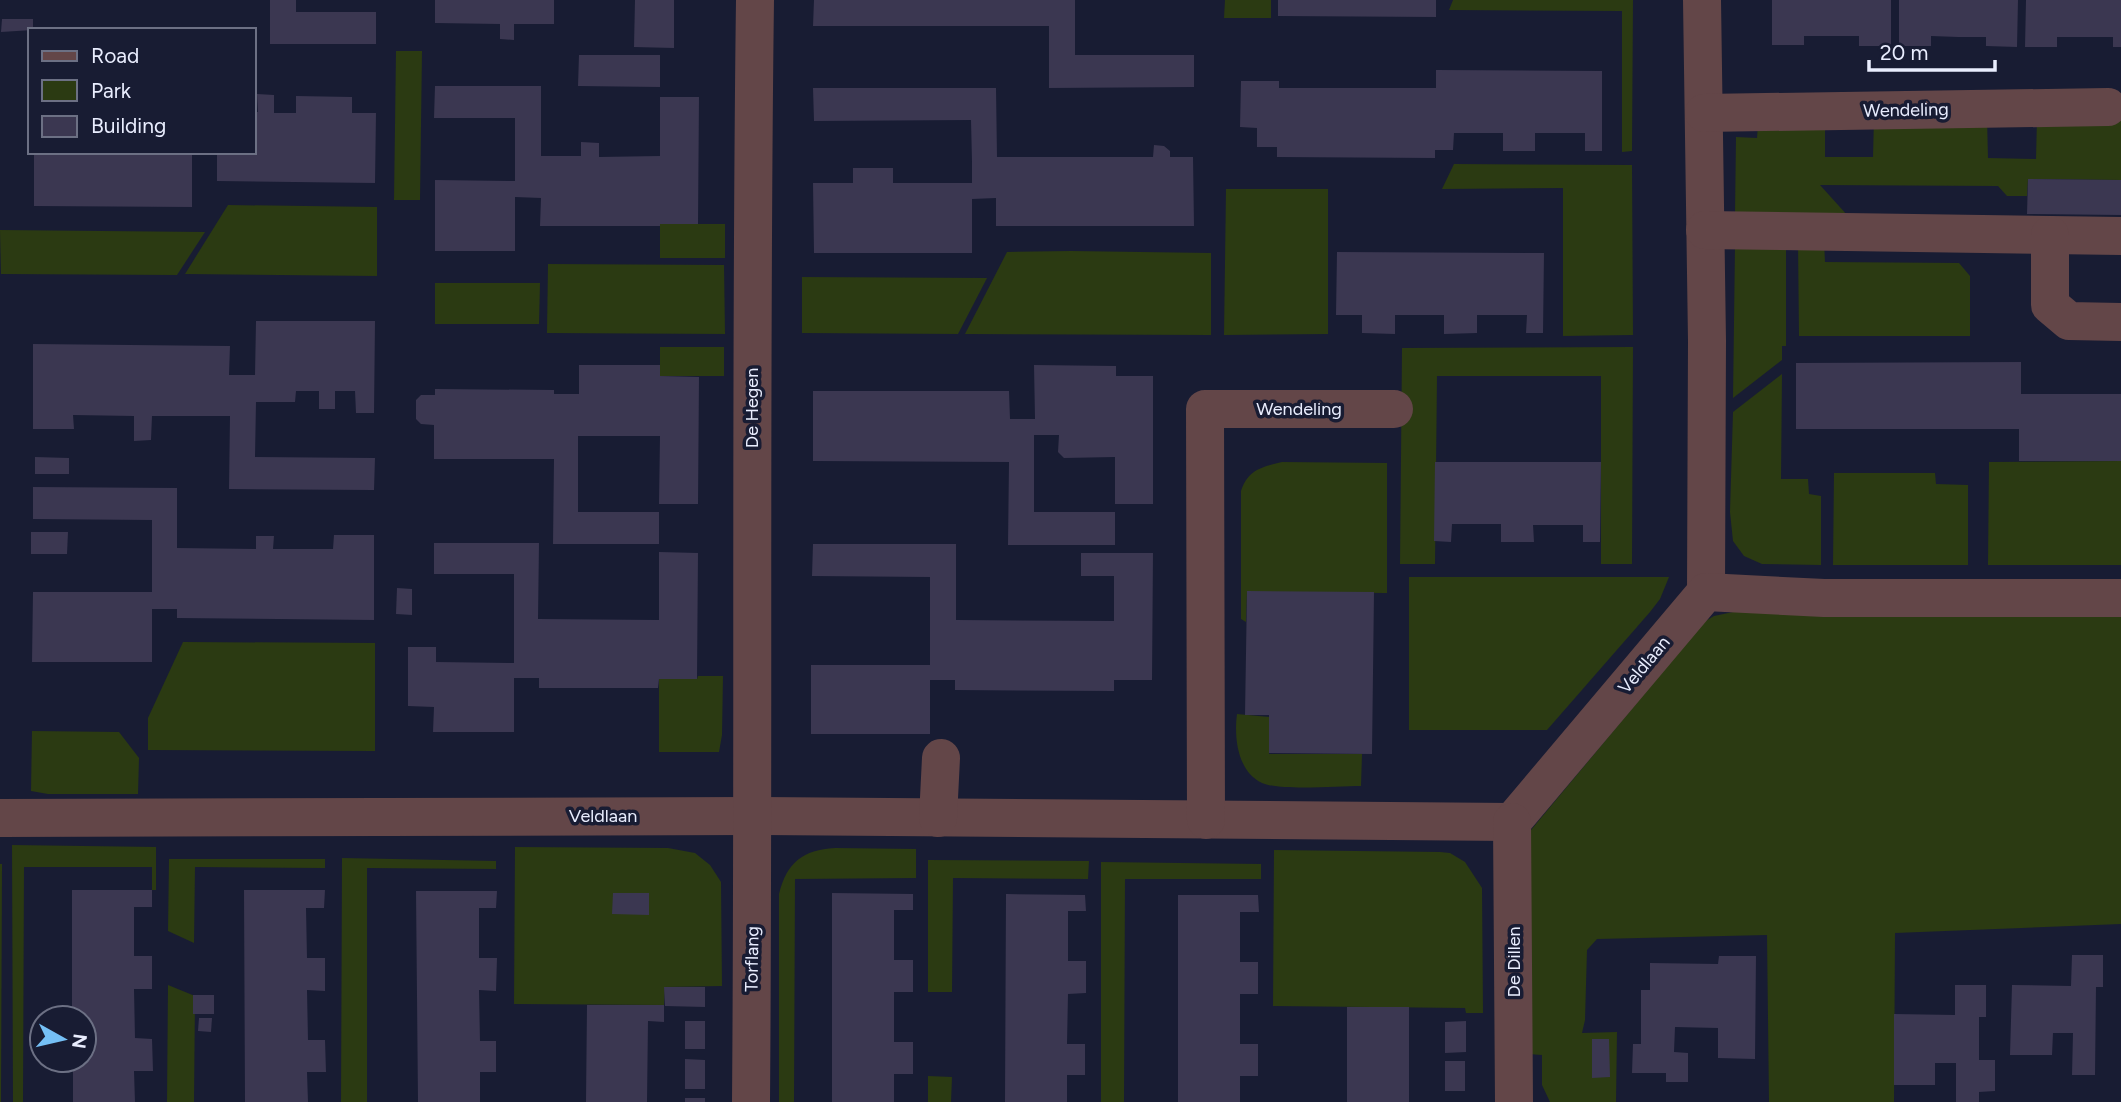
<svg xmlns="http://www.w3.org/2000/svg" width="2121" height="1102" font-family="Figtree,sans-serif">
  <rect width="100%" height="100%" fill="#181c33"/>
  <!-- green -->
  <g fill="#2b3a12">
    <polygon points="1225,0 1271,0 1271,18 1224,18"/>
    <polygon points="1453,0 1633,0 1632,151 1622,152 1622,11 1449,10"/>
    <polygon points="396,51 422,51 420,200 394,200"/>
    <polygon points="2114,93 2121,93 2121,180 2028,179 2027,196 2007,196 1998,186 1820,185 1848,216 1735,213 1736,137 1757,138 1758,125 1825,125 1825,157 1873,157 1874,117 1987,117 1988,158 2036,159 2037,118"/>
    <polygon points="1454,164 1632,165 1633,335 1563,336 1563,188 1442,189"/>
    <polygon points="1226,189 1328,189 1328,334 1224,335"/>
    <polygon points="228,205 377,207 377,276 185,274"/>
    <rect x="660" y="224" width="65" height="34"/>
    <polygon points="0,230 205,232 177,275 1,274"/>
    <polygon points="1798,241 1824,241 1825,262 1959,263 1970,276 1970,336 1799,336"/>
    <polygon points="1735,246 1786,247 1786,346 1782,346 1782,360 1733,398"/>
    <polygon points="1071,251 1211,253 1211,335 965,334 1007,252"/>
    <polygon points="548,264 724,265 725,334 547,333"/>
    <polygon points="802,277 987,278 958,334 802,333"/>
    <polygon points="435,283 540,283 539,324 435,324"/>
    <rect x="660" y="347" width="64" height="29"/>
    <polygon points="1633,347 1632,564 1601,564 1601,376 1437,376 1435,564 1400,564 1402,348"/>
    <polygon points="1782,374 1781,479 1808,479 1809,494 1821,496 1821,565 1762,564 1744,556 1733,541 1730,512 1733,412"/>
    <polygon points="2121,461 2121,565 1988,565 1989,462"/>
    <path d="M1282 462 1387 463V593L1247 592 1246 622 1241 619V491C1248 470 1261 467 1282 462Z"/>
    <polygon points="1834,473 1935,473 1936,484 1968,485 1968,565 1833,565"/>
    <polygon points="1409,577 1669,577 1660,599 1650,612 1547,730 1409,730"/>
    <polygon points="1733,612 2121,613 2121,924 1895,933 1894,1102 1769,1102 1767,935 1597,939 1587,950 1585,1020 1582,1033 1617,1032 1616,1102 1550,1102 1542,1085 1542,1055 1528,1054 1531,830 1704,622 1714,616"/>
    <polygon points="183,642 375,643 375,751 148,750 148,718"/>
    <polygon points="698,676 723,676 722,735 719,752 659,752 659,679 697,679"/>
    <path d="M1237 714 1269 717V754H1362L1361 786C1338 786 1280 791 1262 783 1237 771 1234 737 1237 714Z"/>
    <polygon points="32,731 119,732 139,758 138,794 48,794 31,791"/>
    <polygon points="12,845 156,847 156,890 152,890 152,867 24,867 23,1102 13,1102"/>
    <polygon points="515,847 668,848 695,853 710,865 721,882 722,986 665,987 664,1005 514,1004"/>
    <path d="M835 848 916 849V878L795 879 794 1102H779V894C787 862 803 850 835 848Z"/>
    <polygon points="1274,850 1440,852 1450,853 1465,862 1482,888 1483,1013 1466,1013 1465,1008 1273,1006"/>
    <polygon points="342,858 496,861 496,869 367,868 367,1102 341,1102"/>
    <polygon points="169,859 325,859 325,868 195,867 194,943 168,931"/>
    <polygon points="928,860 1089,861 1088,879 953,878 952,992 928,992"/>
    <polygon points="1101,862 1261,864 1261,879 1125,879 1124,1102 1101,1102"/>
    <polygon points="0,864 2,864 1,1102 0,1102"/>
    <polygon points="168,985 195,996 194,1102 167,1102"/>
    <polygon points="928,1076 952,1077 951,1102 928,1102"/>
  </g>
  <!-- building -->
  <g fill="#3b3751">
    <polygon points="270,0 296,0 296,12 376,12 376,44 270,44"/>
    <polygon points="435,0 554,0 554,24 514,24 514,40 500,39 500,24 435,23"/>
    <polygon points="635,0 674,0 674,48 634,47"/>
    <polygon points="814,0 1075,0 1075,55 1194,55 1194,87 1049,88 1049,26 813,26"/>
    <polygon points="1278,0 1436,0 1436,17 1278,16"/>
    <polygon points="1772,0 1891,0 1891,46 1859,46 1859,36 1804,36 1804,45 1772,45"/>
    <polygon points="1899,0 2018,0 2017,47 1986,46 1986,37 1958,37 1931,36 1931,46 1899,46"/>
    <polygon points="2026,0 2121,0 2121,47 2113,47 2113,37 2057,37 2057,47 2025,47"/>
    <polygon points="2,19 33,19 33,30 1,32"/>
    <polygon points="579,55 660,55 660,87 578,86"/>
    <polygon points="1436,70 1602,71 1602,151 1585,151 1585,133 1535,133 1535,151 1503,151 1503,133 1454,133 1453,150 1435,150 1435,158 1277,157 1277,147 1257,147 1257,128 1240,127 1241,81 1279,81 1279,88 1436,88"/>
    <polygon points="435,86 541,86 541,156 581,156 581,142 599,143 599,157 660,156 660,97 699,97 698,224 660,224 660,226 540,226 541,198 515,197 515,251 435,251 435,180 515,181 515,118 434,118"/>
    <polygon points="813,88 996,88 997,157 1153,157 1154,145 1164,146 1170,151 1170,157 1193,157 1194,226 996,226 996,198 972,199 972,253 814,253 813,183 853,183 853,168 893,168 893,183 972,183 972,162 971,120 814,121"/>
    <polygon points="257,94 274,95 274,113 296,113 296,96 352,97 352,113 376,113 375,183 217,181 217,152 254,152 254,112 258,112"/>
    <polygon points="34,152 192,152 192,207 34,206"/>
    <polygon points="2028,179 2121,180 2121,215 2027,214"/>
    <polygon points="1337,252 1544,253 1543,333 1526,333 1527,315 1477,315 1477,333 1444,334 1444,315 1395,315 1395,334 1362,333 1362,315 1336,315"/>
    <polygon points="256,321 375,321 374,413 356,413 355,391 335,391 335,409 319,409 319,391 296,391 295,402 256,402 255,457 375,458 374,490 229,489 230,416 152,416 151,440 134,441 134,416 73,415 74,429 33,429 33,344 230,346 229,375 255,375"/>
    <polygon points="2021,362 2021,394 2121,394 2121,461 2019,461 2019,429 1796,429 1796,363"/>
    <polygon points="579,365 660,365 660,376 699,377 698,504 659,504 660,436 578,436 578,512 659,512 659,544 553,544 554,459 434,459 434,425 421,424 416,419 416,400 421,395 435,395 435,389 554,390 554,394 579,394"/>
    <polygon points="1034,365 1116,366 1116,376 1153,376 1153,504 1115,504 1115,457 1064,458 1058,452 1059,435 1034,435 1034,512 1115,512 1115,545 1008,545 1009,462 813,461 813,391 1009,391 1010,419 1035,419"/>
    <polygon points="35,457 69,458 69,474 35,474"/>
    <polygon points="1435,462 1601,462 1600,542 1583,542 1583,525 1533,525 1534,542 1501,542 1501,524 1452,524 1451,542 1434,541"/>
    <polygon points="33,487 177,488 177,548 256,549 256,536 274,536 273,549 333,549 334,535 374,535 374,620 177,618 177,609 152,609 152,662 32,662 33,592 152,592 152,520 33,519"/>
    <polygon points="31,532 68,532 67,554 31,554"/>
    <polygon points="434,543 539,543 538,619 659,620 659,552 698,553 697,679 659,679 658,688 539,688 539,678 514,678 514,732 433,732 434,707 408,706 408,647 436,647 436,662 514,663 514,574 434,574"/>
    <polygon points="813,544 956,544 956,620 1114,621 1114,576 1081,576 1081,553 1153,553 1152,680 1114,680 1114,691 955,690 955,680 930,680 930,734 811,734 811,665 930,665 930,577 812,576"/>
    <polygon points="397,588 412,589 412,615 396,614"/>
    <polygon points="1247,591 1374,592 1372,754 1269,753 1269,715 1245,715"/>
    <polygon points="72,890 152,890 152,907 134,907 134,956 152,956 152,989 134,989 135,1038 152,1039 153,1071 134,1071 135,1102 73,1102 73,1060 84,1060 84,1018 72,1018"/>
    <polygon points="244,890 325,890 324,908 306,908 307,958 325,958 325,991 307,990 308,1040 325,1040 326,1072 307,1072 308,1102 245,1102"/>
    <polygon points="416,891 497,891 496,908 479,908 479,958 497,958 496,991 479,990 480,1041 496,1041 496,1072 480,1072 480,1102 418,1102"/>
    <polygon points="613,893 649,893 649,915 612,914"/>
    <polygon points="832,893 913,894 913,910 894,910 894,960 913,960 913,992 894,992 894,1042 913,1042 913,1074 894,1074 894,1102 832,1102"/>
    <polygon points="1006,894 1085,895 1086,911 1068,911 1068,961 1086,961 1086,993 1068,994 1067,1044 1085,1044 1085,1075 1067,1075 1067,1102 1005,1102"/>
    <polygon points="1178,895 1258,895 1259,912 1240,912 1240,962 1258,962 1258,994 1240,994 1240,1044 1258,1044 1258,1076 1240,1076 1240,1102 1178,1102"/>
    <polygon points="2072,955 2103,955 2103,987 2096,987 2095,1075 2072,1075 2073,1033 2053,1033 2052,1055 2010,1055 2012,985 2071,986"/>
    <polygon points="1719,956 1756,956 1755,1059 1718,1058 1718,1028 1675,1027 1674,1052 1688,1053 1688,1082 1666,1082 1666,1073 1632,1073 1633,1044 1641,1044 1641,990 1650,990 1650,963 1718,964"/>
    <polygon points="1955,985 1986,985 1986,1017 1979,1017 1979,1060 1995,1060 1995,1091 1979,1092 1979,1102 1956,1102 1956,1063 1935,1063 1935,1085 1894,1085 1894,1014 1955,1015"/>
    <polygon points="664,987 705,987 705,1007 665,1006"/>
    <rect x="193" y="995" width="21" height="19"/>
    <polygon points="587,1005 664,1005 664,1022 648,1021 647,1102 586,1102"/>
    <rect x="1347" y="1007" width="62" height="95"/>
    <polygon points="199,1018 212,1018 211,1032 198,1031"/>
    <rect x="685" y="1021" width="20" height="28"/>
    <polygon points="1466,1021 1466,1052 1445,1053 1445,1022"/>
    <polygon points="1592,1039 1609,1039 1610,1077 1592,1078"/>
    <polygon points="685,1059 705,1060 705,1089 685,1089"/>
    <rect x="1445" y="1061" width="20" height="30"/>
    <rect x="685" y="1098" width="20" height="4"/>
  </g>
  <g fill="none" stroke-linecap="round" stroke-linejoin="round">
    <!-- minor -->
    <g stroke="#634648" stroke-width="38">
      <polyline points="1702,0 1707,341 1706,592"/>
      <polyline points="1704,113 2108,107"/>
      <polyline points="1705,230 2121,236"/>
      <polyline points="2050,235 2050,305 2069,321 2121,322"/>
      <polyline points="0,818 754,816 1512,822"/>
      <polyline points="938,818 941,758"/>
      <polyline points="1206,820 1205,409 1394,409"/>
      <polyline points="1512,822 1706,592 1824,598 2121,598"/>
      <polyline points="1512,822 1514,1102"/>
      <path d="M751 1102C754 735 750 367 755 0"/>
    </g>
  </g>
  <g text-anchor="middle" stroke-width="7" stroke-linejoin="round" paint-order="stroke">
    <!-- street labels -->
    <g font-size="18" fill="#e9edfe" stroke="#181c33">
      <text transform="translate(1906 110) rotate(-1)" y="6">Wendeling</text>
      <text transform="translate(752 408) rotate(-90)" y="6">De Hegen</text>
      <text x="1299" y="415">Wendeling</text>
      <text transform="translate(1644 665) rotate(-50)" y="6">Veldlaan</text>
      <text x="603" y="822">Veldlaan</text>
      <text transform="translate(752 959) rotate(-89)" y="6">Torflang</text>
      <text transform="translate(1514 962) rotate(-90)" y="6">De Dillen</text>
    </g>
  </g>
  <!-- legend -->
  <rect x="28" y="28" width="228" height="126" fill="#181c33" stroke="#6c7084" stroke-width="2"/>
  <rect x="42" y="51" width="35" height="10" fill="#634648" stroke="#6c7084" stroke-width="2"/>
  <text x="91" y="63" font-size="21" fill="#e9edfe">Road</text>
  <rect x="42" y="80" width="35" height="21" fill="#2b3a12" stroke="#6c7084" stroke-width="2"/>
  <text x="91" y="98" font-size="21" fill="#e9edfe">Park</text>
  <rect x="42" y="116" width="35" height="21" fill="#3b3751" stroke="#6c7084" stroke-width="2"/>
  <text x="91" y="133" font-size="21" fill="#e9edfe">Building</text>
  <!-- north arrow -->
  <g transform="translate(63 1039) rotate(98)"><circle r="33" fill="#181c33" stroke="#6c7084" stroke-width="2"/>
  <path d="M0-5L12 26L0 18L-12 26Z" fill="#75c0f6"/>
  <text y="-10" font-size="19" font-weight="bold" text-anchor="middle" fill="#e9edfe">N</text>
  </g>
  <!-- scale -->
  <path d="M1869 60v10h126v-10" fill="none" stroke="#e9edfe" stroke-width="3.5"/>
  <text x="1880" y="60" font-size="21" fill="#e9edfe" stroke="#181c33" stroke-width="5" paint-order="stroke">20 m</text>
</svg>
